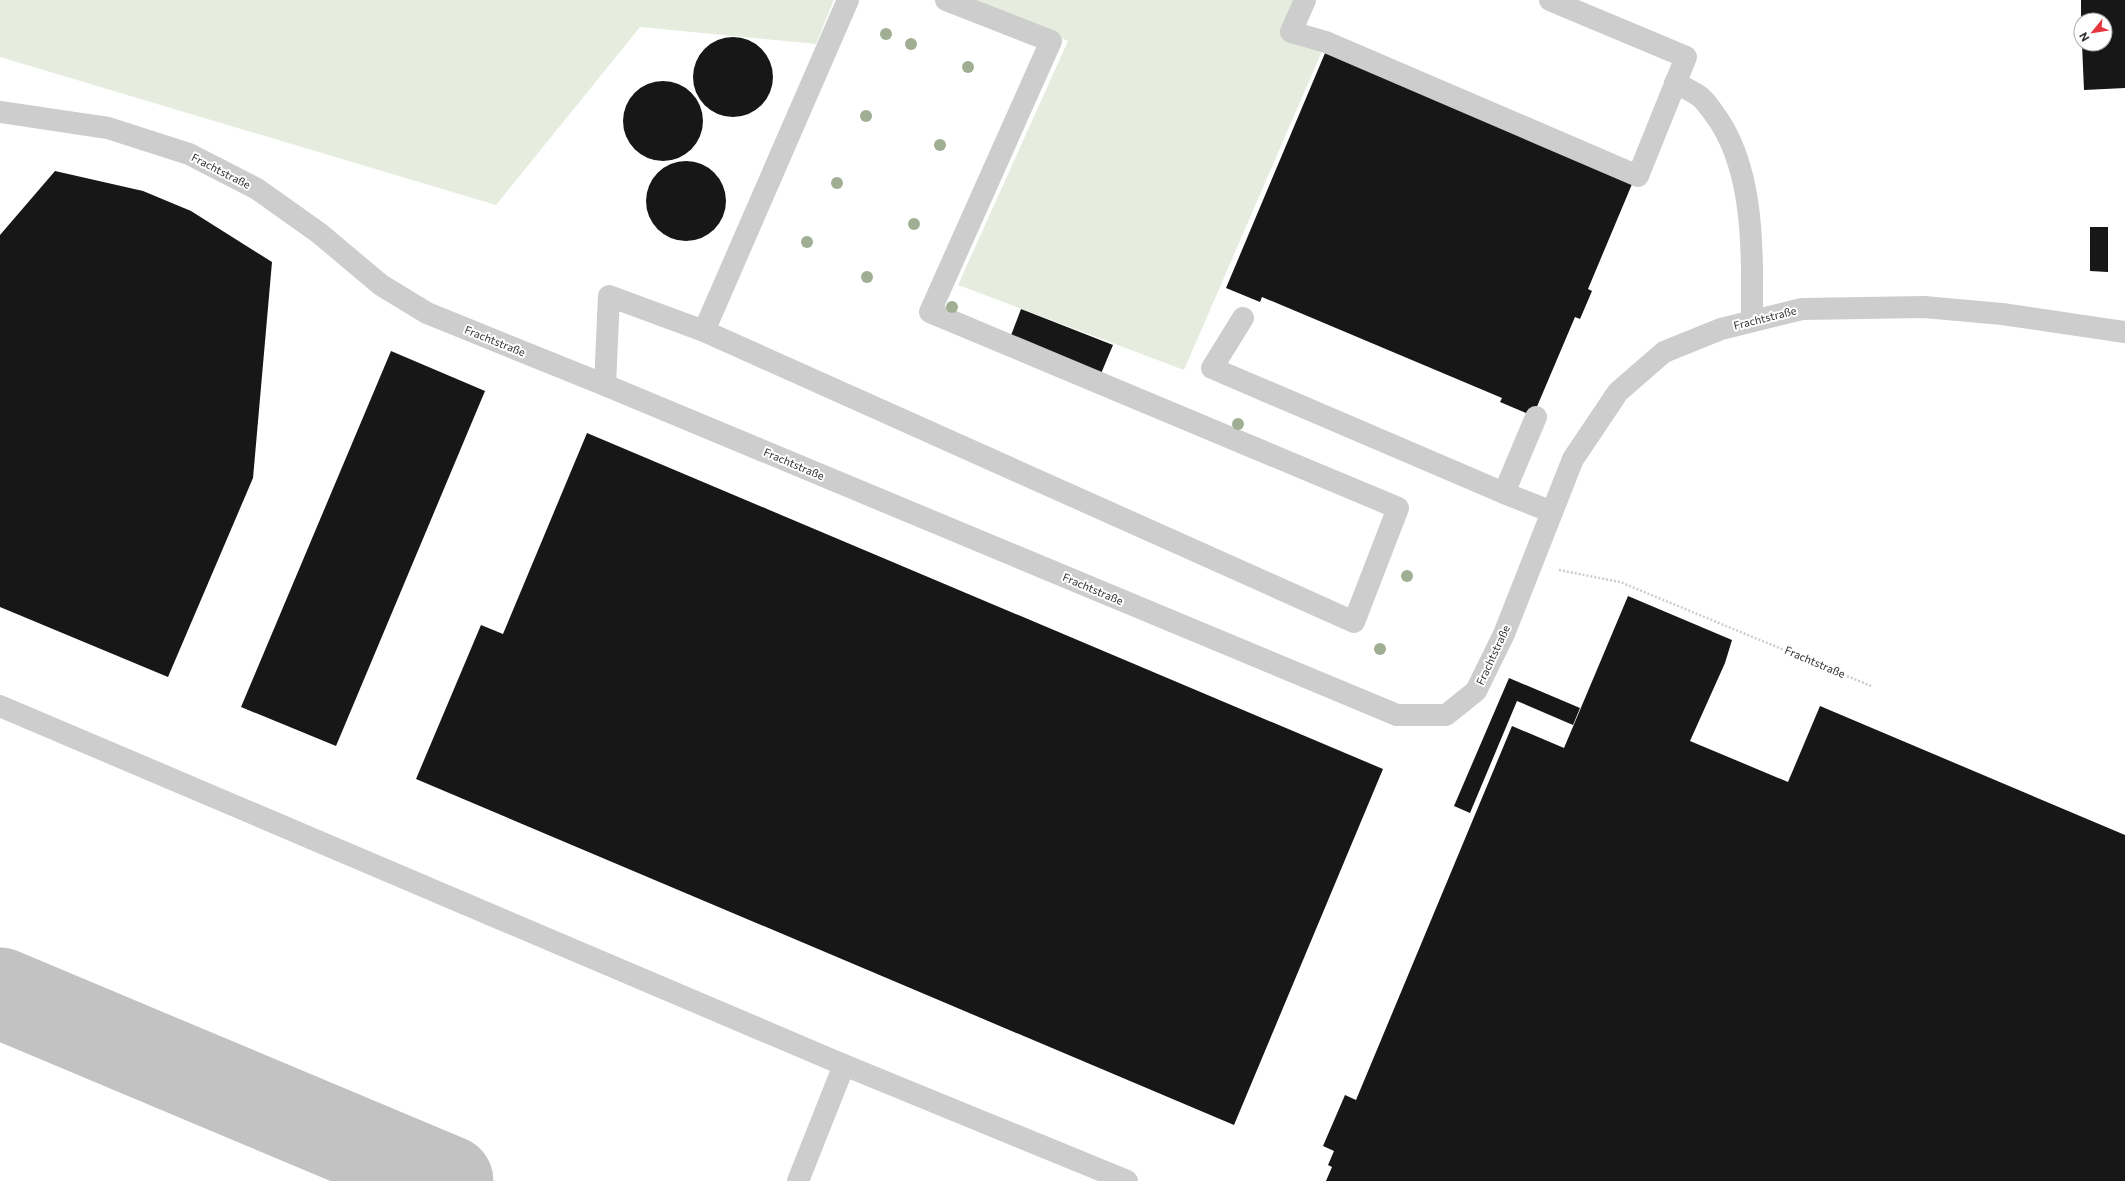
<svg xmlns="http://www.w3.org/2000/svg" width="2125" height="1181" font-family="Commissioner,sans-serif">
  <rect width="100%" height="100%" fill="#fff"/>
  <!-- green -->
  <g fill="#e6edde">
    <polygon points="0,0 834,0 816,44 640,27 496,205 0,57"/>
    <polygon points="966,0 1305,0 1291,32 1326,42 1184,370 958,285 1068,41"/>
  </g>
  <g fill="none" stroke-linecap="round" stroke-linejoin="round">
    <!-- taxiway -->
    <polyline stroke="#c2c2c2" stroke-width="91" points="0,993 448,1181"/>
  </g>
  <!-- building -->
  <g fill="#171717">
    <polygon points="2081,0 2125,0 2125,88 2084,90 2082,44 2105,44 2105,20 2081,20"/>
    <circle cx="733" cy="77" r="40"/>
    <polygon points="1328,46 1635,177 1588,289 1592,291 1580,319 1575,317 1533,416 1500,402 1502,398 1262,297 1260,302 1226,288"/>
    <circle cx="663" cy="121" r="40"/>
    <circle cx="686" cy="201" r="40"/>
    <polygon points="55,171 143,191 191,211 272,262 253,478 168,677 0,607 0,235"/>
    <polygon points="2090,227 2108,227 2108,272 2090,271"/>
    <polygon points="1021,309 1113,345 1100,376 1010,338"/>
    <polygon points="391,351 485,391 336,746 241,707"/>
    <polygon points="587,433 1383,769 1234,1125 416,779 481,625 503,634"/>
    <polygon points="1628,596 1732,640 1725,663 1690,741 1788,782 1820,706 2125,835 2125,1181 1326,1181 1332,1167 1328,1165 1334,1151 1323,1146 1345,1095 1356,1100 1512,726 1564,748"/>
    <polygon points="1509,678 1580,708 1573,725 1517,701 1470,813 1454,806"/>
  </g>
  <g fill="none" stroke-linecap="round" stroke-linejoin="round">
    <!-- path -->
    <polyline stroke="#cdcdcd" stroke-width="2.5" stroke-dasharray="2 2" stroke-linecap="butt" points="1559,570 1620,582 1871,686"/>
    <!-- minor -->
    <g stroke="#cdcdcd" stroke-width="22">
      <polyline points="1305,0 1291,32 1326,42 1638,176 1686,57 1550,0"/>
      <path d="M1675 83C1683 87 1692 91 1699 96 1705 100 1709 107 1713 112 1756 168 1752 254 1752 321"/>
      <polyline points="0,112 108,128 189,154 257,189 319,233 381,285 427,313 605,385 1397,715 1446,715 1476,691 1504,634 1573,459 1618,392 1664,352 1721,329 1802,309 1924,307 2002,314 2125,332"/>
      <polyline points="1243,318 1212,368 1504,493 1536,417"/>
      <polyline points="704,331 1354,622 1398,508 930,312 1051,41 946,0"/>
      <polyline points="605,385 609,296 704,331 848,0"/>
      <polyline points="1504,493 1552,512"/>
      <polyline points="0,706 844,1065 1127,1181"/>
      <polyline points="798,1181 844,1065"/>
    </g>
  </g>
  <!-- trees -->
  <g fill="#a0ae94">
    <circle cx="886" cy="34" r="6"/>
    <circle cx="911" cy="44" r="6"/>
    <circle cx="968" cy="67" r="6"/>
    <circle cx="866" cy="116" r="6"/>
    <circle cx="940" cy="145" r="6"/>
    <circle cx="837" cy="183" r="6"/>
    <circle cx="914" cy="224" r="6"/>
    <circle cx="807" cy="242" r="6"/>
    <circle cx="867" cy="277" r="6"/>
    <circle cx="952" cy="307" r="6"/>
    <circle cx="1238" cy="424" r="6"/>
    <circle cx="1407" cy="576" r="6"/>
    <circle cx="1380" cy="649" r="6"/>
  </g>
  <g text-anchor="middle" stroke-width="4" stroke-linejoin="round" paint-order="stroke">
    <!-- street labels -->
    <g font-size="11" fill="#303030" stroke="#fff">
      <text transform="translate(221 171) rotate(27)" y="4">Frachtstraße</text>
      <text transform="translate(1765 318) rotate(-14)" y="4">Frachtstraße</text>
      <text transform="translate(495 341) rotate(22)" y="4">Frachtstraße</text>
      <text transform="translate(794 464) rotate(23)" y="4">Frachtstraße</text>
      <text transform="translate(1093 589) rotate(23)" y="4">Frachtstraße</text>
      <text transform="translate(1493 655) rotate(-65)" y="4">Frachtstraße</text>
      <text transform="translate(1815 662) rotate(23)" y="4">Frachtstraße</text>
    </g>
  </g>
  <!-- north arrow -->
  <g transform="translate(2093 32) rotate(240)"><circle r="19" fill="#ffffff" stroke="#acacac"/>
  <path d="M0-3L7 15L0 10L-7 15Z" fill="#e5343e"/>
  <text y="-6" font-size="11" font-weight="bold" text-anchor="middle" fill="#303030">N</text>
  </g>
</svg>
